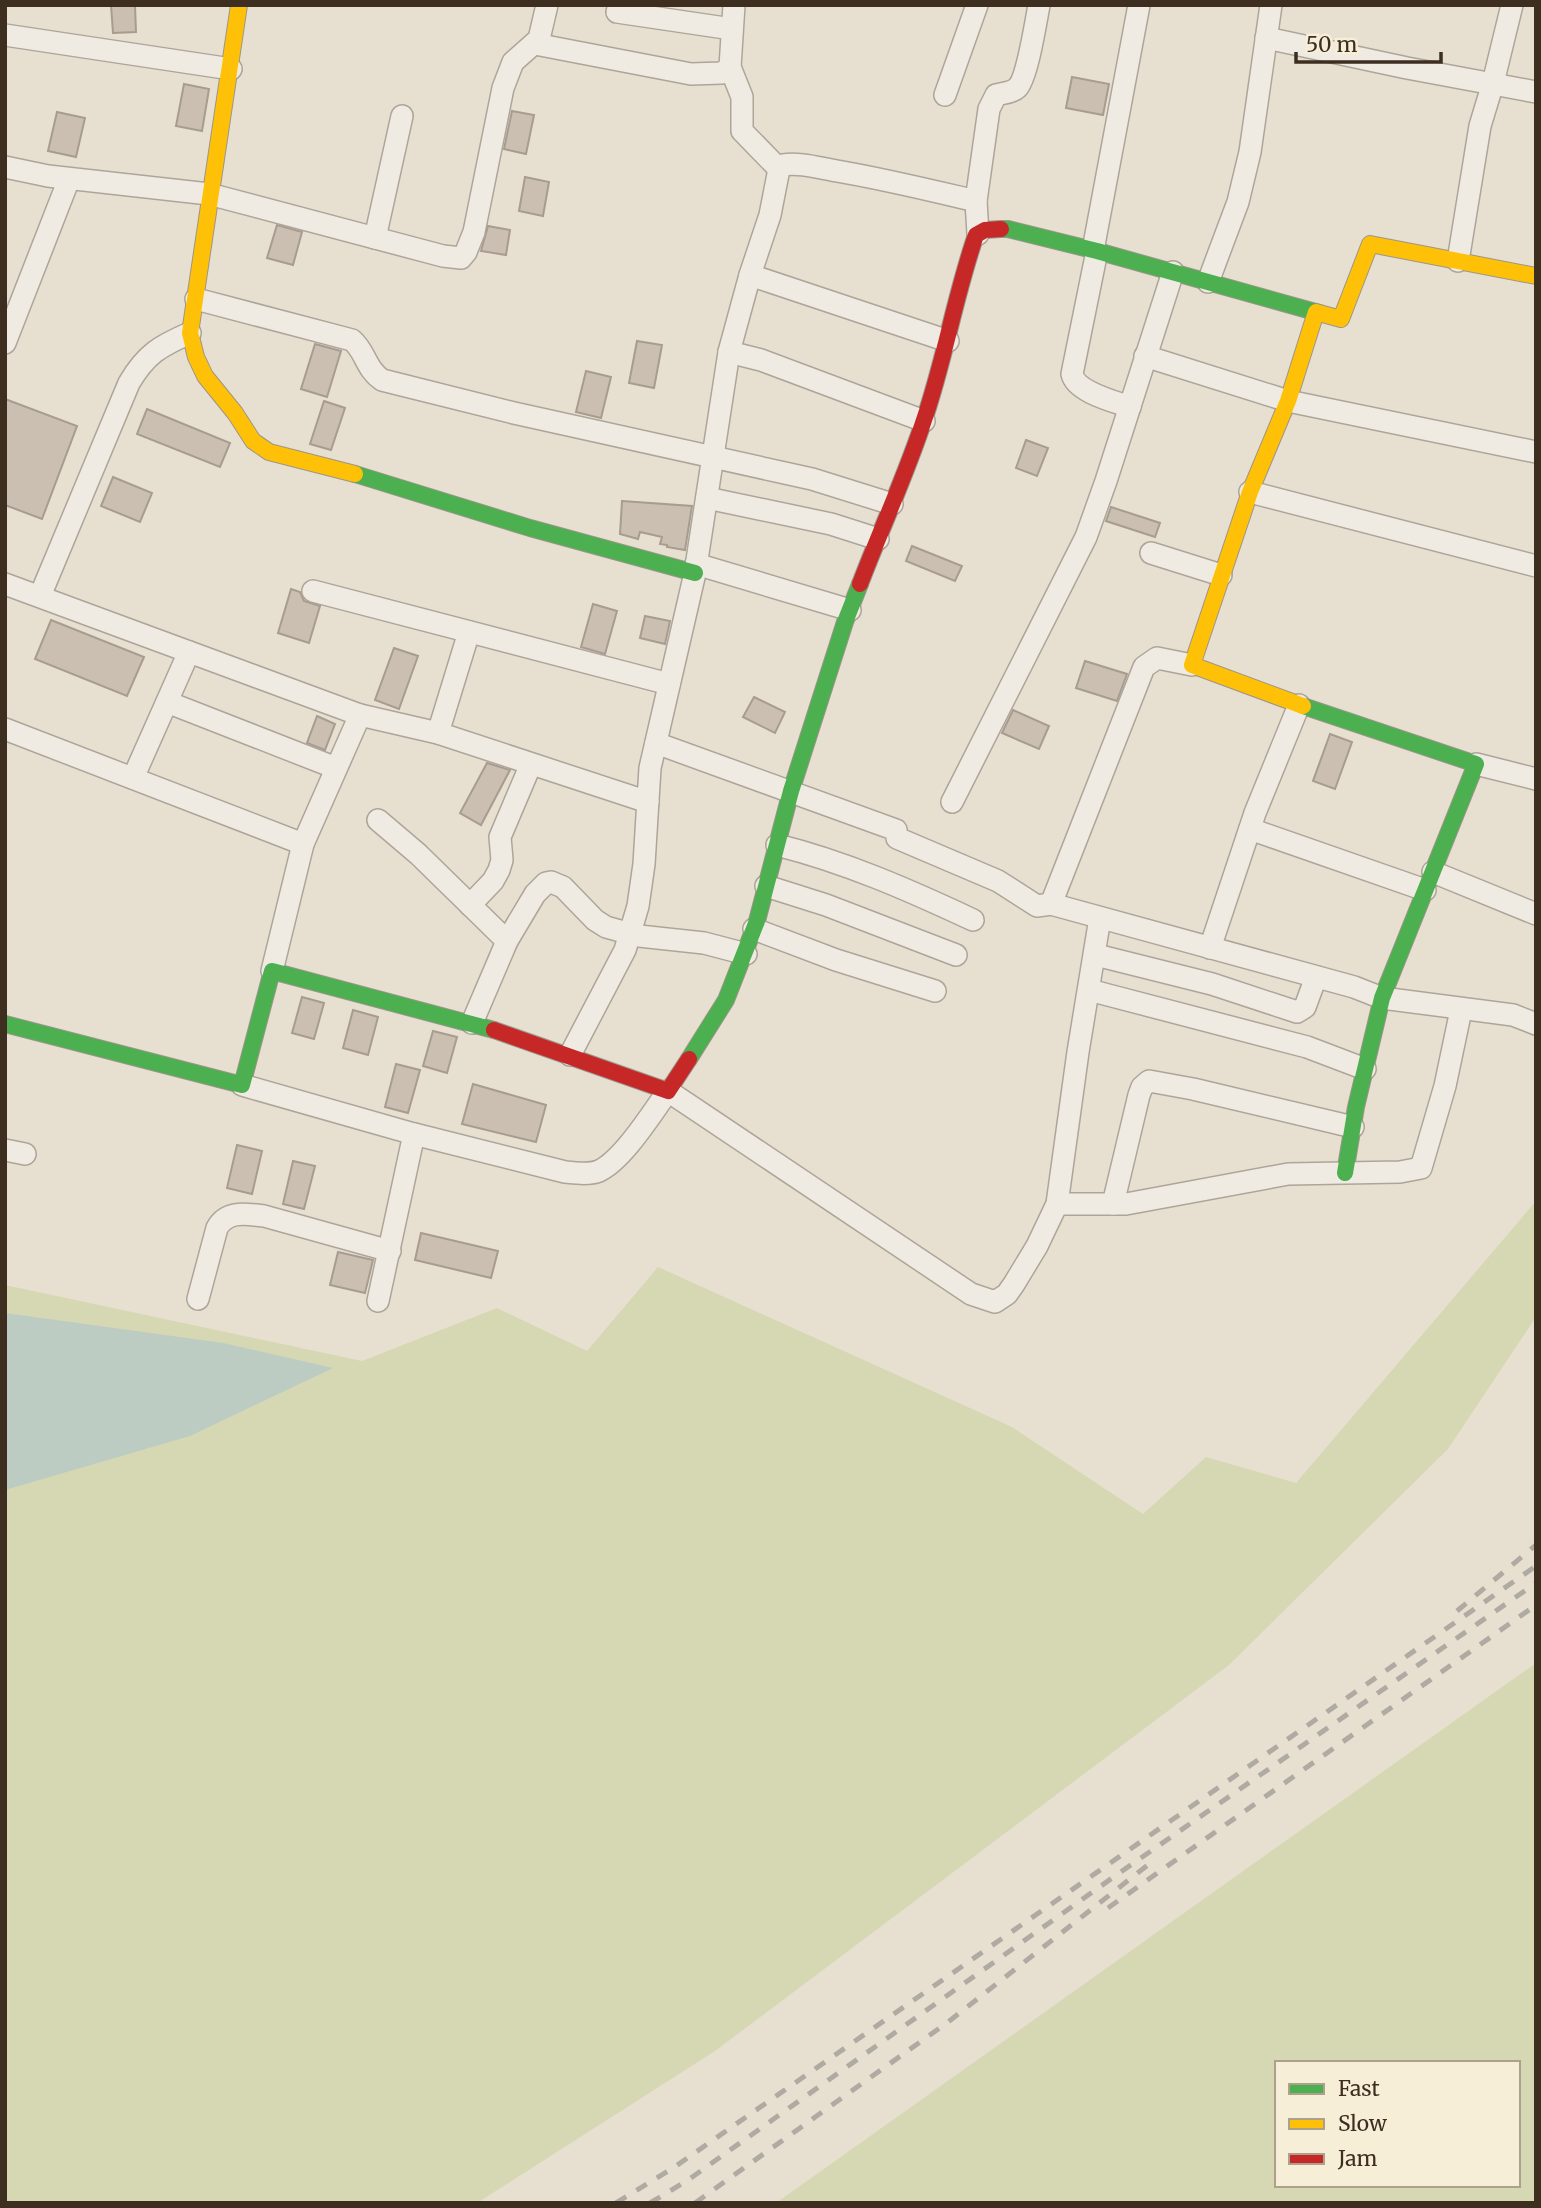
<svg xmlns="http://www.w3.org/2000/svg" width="1541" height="2208" font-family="Merriweather,serif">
  <rect width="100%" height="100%" fill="#e7e0d1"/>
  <!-- green -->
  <g fill="#d6d7b3" fill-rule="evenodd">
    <polygon points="1536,1201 1536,1317 1448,1449 1229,1665 715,2051 477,2203 5,2203 5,1285 362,1361 497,1308 587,1351 658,1267 1012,1427 1143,1514 1206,1457 1296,1483"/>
    <path d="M1536 1663V2203H776ZM1277 2063H1518V2185H1277Z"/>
  </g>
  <!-- water -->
  <polygon fill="#bcccc2" points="5,1313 223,1343 333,1368 190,1436 5,1490"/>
  <!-- building -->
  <g fill="#cbbfb2" stroke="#a89c90" stroke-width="2">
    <polygon points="111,5 135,5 136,32 113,33"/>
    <polygon points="1072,77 1109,84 1103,115 1066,108"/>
    <polygon points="184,84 209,89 202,131 176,126"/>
    <polygon points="512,111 534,115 526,154 504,149"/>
    <polygon points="57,112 85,118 76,157 48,151"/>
    <polygon points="525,177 549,182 543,216 519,211"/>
    <polygon points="277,225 302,232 293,265 267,258"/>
    <polygon points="488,226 510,230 506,255 481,251"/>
    <polygon points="637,341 662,345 654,388 629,383"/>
    <polygon points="315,344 341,351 327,397 301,389"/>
    <polygon points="586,371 611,377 601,418 576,412"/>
    <polygon points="5,399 77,426 42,519 5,505"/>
    <polygon points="324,401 345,408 331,450 310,444"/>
    <polygon points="147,409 230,443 220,467 137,434"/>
    <polygon points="1026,440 1048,448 1037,476 1016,468"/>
    <polygon points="113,477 152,493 140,522 101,506"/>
    <polygon points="622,501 692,506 685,550 667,547 667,545 660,544 662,537 640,532 638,539 620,534"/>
    <polygon points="1111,507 1160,523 1155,537 1106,521"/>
    <polygon points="912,546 962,566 955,581 906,561"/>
    <polygon points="291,589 300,592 304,601 320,606 309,643 278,633"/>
    <polygon points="593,604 617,611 605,654 581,647"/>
    <polygon points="645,616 670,621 665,644 640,638"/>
    <polygon points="51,620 144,657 127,696 35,659"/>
    <polygon points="394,648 418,656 399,709 375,700"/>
    <polygon points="1085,661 1127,674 1117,701 1076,688"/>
    <polygon points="754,697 785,712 775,733 743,717"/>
    <polygon points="1013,710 1049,726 1039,749 1002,733"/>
    <polygon points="317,716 335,724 325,750 307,743"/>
    <polygon points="1330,734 1352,742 1335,789 1313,781"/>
    <polygon points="487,763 510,770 481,825 460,813"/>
    <polygon points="302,997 324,1003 314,1039 292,1033"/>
    <polygon points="353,1010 378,1017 368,1055 343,1048"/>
    <polygon points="433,1031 457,1037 447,1073 423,1066"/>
    <polygon points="396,1064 420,1070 408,1113 385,1107"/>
    <polygon points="473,1084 546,1105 536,1142 462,1124"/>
    <polygon points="237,1145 262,1151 252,1194 227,1188"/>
    <polygon points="293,1161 315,1166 304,1209 283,1204"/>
    <polygon points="421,1233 498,1251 491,1278 415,1260"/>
    <polygon points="338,1252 373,1260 365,1293 330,1285"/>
  </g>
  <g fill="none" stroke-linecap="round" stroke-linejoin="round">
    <!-- street casing -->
    <g stroke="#ada599" stroke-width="24">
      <g id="street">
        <polyline points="617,12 732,29"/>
        <polyline points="5,35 231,69"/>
        <polyline points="1266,38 1407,68 1536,92"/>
        <polyline points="535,44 691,74 722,73 730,67 734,5"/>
        <polyline points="730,67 742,97 742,131 779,169"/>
        <polyline points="945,95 977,5"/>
        <polyline points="5,167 48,176 209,194 443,256 461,258 466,252 474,232 503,88 513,62 539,39 547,5"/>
        <path d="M978 234 976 201 989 109 996 95C1002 93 1012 93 1017 88 1027 79 1036 21 1039 5"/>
        <polyline points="375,238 402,116"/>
        <polyline points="1093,250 1139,5"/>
        <path d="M1097 251 1072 374C1076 392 1113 401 1130 407"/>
        <polyline points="1458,261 1480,126 1493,83 1512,5"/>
        <polyline points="750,275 948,341"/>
        <polyline points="1208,282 1238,202 1250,152 1271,5"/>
        <path d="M196 299 352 340C366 352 365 368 382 380L514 413 812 479 892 504"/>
        <polyline points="5,343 69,179"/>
        <polyline points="729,352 761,360 924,421"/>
        <polyline points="1145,356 1288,401 1536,452"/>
        <polyline points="1250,492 1536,566"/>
        <polyline points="707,498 831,524 878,539"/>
        <polyline points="1151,553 1221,575"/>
        <polyline points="696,564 850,610"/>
        <polyline points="5,584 360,715"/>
        <polyline points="313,591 669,684"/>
        <path d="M40 596 129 383C146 354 160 346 190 333"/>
        <polyline points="167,702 336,768"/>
        <polyline points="5,729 303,844"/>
        <polyline points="438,733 469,632"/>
        <polyline points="656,743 896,830 897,838 998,881 1037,906 1051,904 1354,987 1382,998 1513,1015 1536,1024"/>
        <polyline points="1476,764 1536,779"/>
        <polyline points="133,778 189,652"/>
        <polyline points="952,802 1086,537 1106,481 1173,272"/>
        <polyline points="378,820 418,854 507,941"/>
        <polyline points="1250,829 1425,890"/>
        <path d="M777 845C845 862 909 890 973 920"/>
        <polyline points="1433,872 1536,914"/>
        <polyline points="766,886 826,905 956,955"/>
        <polyline points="1051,904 1144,667 1157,658 1192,665"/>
        <polyline points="470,905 493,881 499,870 502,860 500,837 531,764"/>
        <polyline points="754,929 836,960 935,991"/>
        <polyline points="630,935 704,943 746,954"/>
        <polyline points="1210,948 1255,813 1299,705"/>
        <polyline points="1096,955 1212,984 1297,1012 1305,1007 1316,977"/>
        <polyline points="272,971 303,844 360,715 438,733 648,802"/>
        <polyline points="1089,990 1307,1047 1365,1069"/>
        <polyline points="472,1023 507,941 535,894 546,883 551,882 563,887 595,920 606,927 631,934"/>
        <path d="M570 1055 625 950 638 906 644 864 650 768 695 573 729 352 750 275 770 215 779 169 782 165C800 162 819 168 837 171 884 179 929 190 976 201"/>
        <path d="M242 1085 414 1134 565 1172C575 1173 589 1175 599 1171 623 1160 652 1113 668 1091L971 1294 995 1302 1007 1294 1014 1284 1037 1246 1057 1204 1078 1052 1100 918"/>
        <polyline points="5,1150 25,1154"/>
        <polyline points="1057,1204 1126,1204 1288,1174 1400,1172 1421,1168 1445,1086 1461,1010"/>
        <polyline points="1113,1204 1139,1095 1142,1087 1149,1081 1193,1089 1353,1127"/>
        <path d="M198 1299 217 1228C227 1210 246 1214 264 1216L390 1251"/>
        <polyline points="378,1301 414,1134"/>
      </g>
    </g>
    <!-- fast casing -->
    <g stroke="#9c958a" stroke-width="18">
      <g id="fast">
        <polyline points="1001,229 1008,229 1097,251 1319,313"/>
        <polyline points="355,474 530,528 695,573"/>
        <polyline points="1303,706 1476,764 1382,998 1356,1107 1345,1173"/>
        <polyline points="5,1024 242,1085 272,971 494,1030"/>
        <polyline points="689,1059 726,1000 757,921 791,791 845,622 860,584"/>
      </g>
    </g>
    <!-- slow casing -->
    <g stroke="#9c958a" stroke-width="18">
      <g id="slow">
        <polyline points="239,5 190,333 196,357 205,376 235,413 253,441 269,452 355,474"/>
        <polyline points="1319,313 1341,319 1370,244 1536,276"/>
        <polyline points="1303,706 1192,665 1250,492 1288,401 1316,312"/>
      </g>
    </g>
    <!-- jam casing -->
    <g stroke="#9c958a" stroke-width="18">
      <g id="jam">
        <path d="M860 584C881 529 906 475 924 420 945 359 955 295 976 235L985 230 1001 229"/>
        <polyline points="494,1030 668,1091 689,1059"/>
      </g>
    </g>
    <!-- street -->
    <use href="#street" stroke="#efebe3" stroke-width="21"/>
    <!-- fast -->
    <use href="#fast" stroke="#4caf50" stroke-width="16"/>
    <!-- slow -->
    <use href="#slow" stroke="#ffc107" stroke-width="16"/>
    <!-- jam -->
    <use href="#jam" stroke="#c62828" stroke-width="16"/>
    <!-- rail -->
    <g stroke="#afaaa2" stroke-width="5" stroke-dasharray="12 12" stroke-linecap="butt">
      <polyline points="1457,1611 1536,1545"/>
      <polyline points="1108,1908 1536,1605"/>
      <polyline points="616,2203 673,2168 1536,1566"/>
      <polyline points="650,2203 688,2180 1115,1876 1536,1583"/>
      <polyline points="695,2203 948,2022 1149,1864"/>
    </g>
  </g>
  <!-- border -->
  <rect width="1541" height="2208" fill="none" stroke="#3d2e20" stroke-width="14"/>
  <!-- legend -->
  <rect x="1275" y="2061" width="245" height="126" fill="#f7eed8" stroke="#ada18e" stroke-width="2"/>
  <rect x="1289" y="2084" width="35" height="10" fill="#4caf50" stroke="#ada18e" stroke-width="2"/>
  <text x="1338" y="2096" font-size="21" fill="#3d2e20">Fast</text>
  <rect x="1289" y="2119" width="35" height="10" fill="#ffc107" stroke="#ada18e" stroke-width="2"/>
  <text x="1338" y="2131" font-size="21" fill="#3d2e20">Slow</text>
  <rect x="1289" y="2154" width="35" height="10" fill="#c62828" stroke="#ada18e" stroke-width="2"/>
  <text x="1338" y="2166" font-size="21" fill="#3d2e20">Jam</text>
  <!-- scale -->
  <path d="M1296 52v10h145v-10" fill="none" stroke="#3d2e20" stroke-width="3.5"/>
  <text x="1306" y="52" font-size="21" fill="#3d2e20" stroke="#f7eed8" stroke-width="5" paint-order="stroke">50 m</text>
</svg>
